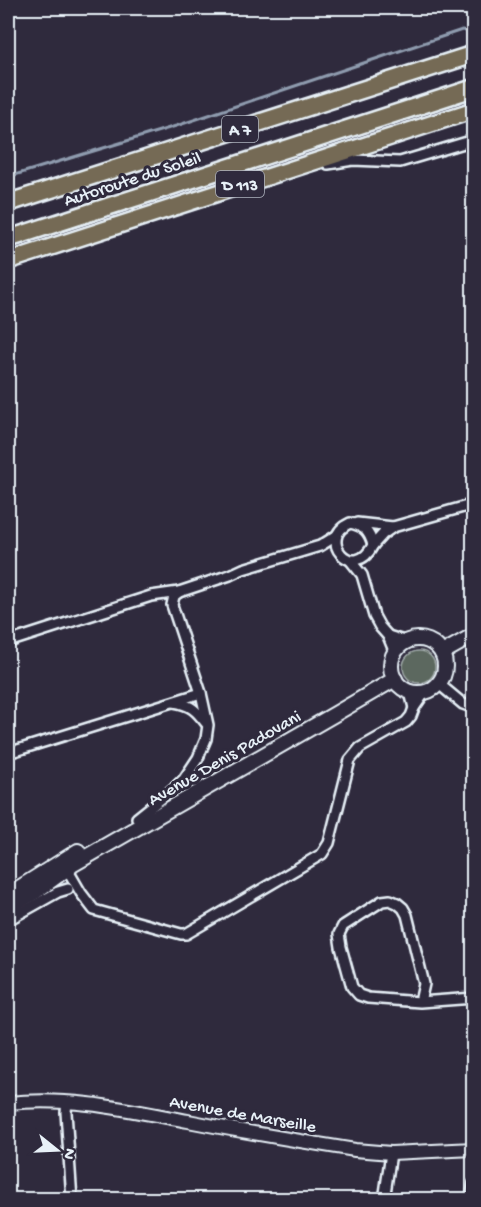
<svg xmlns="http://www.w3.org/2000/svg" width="481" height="1207" font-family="'Gochi Hand',sans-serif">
  <rect width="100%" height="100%" fill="#2f2a3d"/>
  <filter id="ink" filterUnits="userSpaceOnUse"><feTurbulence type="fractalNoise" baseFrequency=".0167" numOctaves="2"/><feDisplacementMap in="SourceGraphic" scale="12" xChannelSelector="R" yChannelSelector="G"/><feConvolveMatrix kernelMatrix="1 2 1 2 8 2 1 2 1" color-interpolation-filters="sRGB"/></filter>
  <g filter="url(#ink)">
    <!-- green -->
    <circle fill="#5c685e" stroke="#a2acab" stroke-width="1.5" cx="419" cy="667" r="16"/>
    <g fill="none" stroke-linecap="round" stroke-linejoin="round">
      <!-- stream -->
      <polyline stroke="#8f9caf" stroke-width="3" points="8,177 176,126 462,30 469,32 474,29"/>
      <!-- minor casing -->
      <g stroke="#e8f1f8" stroke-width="14">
        <g id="minor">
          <polyline points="328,164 353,160 400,162 474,140"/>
          <path d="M350 523C364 526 369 531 373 545 354 583 315 539 350 523Z"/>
          <polyline points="357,523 393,527"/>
          <polyline points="373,545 383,534 393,527 474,504"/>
          <polyline points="350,560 362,575 374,616 380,627 388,636 395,653"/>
          <polyline points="388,636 407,642"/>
          <polyline points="8,642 151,596 179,592 230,575 243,569 320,546 336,536"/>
          <polyline points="439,684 463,704 474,708"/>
          <polyline points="410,692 414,708"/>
          <path d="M174 702C191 705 196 710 206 723"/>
          <polyline points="8,753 201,693"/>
          <polyline points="137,818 167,794 184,779 198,758 206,739 208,725 201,693 172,605 174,596 179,592"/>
          <polyline points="72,865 70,874 81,893 94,910 181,934 186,934 322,854 329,843 350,760 360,748 406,722 411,716 414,708 425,692"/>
          <polyline points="8,920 58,892 68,889"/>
          <polyline points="420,1002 424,984 407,915 403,908 397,903 390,900 382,901 343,926 339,934 341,947 352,987 359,995 368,998 420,1002 474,998"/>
          <polyline points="67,1102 66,1112 72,1200"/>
          <polyline points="384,1200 391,1153"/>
          <polyline points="471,1200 474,1183"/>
        </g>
      </g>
      <!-- tertiary casing -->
      <g stroke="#e8f1f8" stroke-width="16">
        <path id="tertiary" d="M8 1103C69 1096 129 1110 188 1121 244 1132 299 1141 355 1150L391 1153 474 1149"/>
      </g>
      <!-- secondary casing -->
      <g stroke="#e8f1f8" stroke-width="18">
        <g id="secondary">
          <circle cx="418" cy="666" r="27"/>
          <polyline points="442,653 474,635"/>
          <polyline points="8,895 78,851"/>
          <polyline points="8,908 35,892 72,865 335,714 395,679"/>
        </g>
      </g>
      <!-- primary casing -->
      <g stroke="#e8f1f8" stroke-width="20">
        <polyline id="primary" points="8,261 474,110"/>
      </g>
      <!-- motorway casing -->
      <g stroke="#e8f1f8" stroke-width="21">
        <g id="motorway">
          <polyline points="8,203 474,54"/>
          <polyline points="8,239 474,88"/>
        </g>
      </g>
      <!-- minor -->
      <use href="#minor" stroke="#2f2a3d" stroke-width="9"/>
      <!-- tertiary -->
      <use href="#tertiary" stroke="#2f2a3d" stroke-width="12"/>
      <!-- secondary -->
      <use href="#secondary" stroke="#2f2a3d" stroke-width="14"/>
      <!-- primary -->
      <use href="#primary" stroke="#746b55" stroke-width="15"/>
      <!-- motorway -->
      <use href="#motorway" stroke="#746b55" stroke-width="16"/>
    </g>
  </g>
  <g text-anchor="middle" stroke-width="6" stroke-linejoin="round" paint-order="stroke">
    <!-- shield labels -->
    <g fill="#2f2a3d" stroke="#b0b5c0" stroke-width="1.5">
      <rect x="222" y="116" width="36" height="26" rx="4.5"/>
      <rect x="216" y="171" width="48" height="26" rx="4.5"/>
    </g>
    <g font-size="16" font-weight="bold" fill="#e8f1f8">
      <text x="240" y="135">A 7</text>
      <text x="240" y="190">D 113</text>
    </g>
    <!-- street labels -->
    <g font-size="18" fill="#e8f1f8" stroke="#2f2a3d">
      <text transform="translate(132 178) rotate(-18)" y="6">Autoroute du Soleil</text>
      <text transform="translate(224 757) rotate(-30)" y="6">Avenue Denis Padovani</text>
      <text transform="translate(243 1113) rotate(10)" y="6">Avenue de Marseille</text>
    </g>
  </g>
  <!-- margin -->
  <rect width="481" height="1207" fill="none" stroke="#2f2a3d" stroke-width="30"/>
  <rect x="15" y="15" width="451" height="1177" fill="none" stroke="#e8f1f8" stroke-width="2" filter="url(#ink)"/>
  <!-- north arrow -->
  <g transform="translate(57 1150) rotate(108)" stroke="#2f2a3d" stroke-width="4.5" paint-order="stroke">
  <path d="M0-4.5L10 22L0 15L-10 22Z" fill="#e8f1f8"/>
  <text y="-9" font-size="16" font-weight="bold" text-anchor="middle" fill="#e8f1f8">N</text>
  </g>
</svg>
